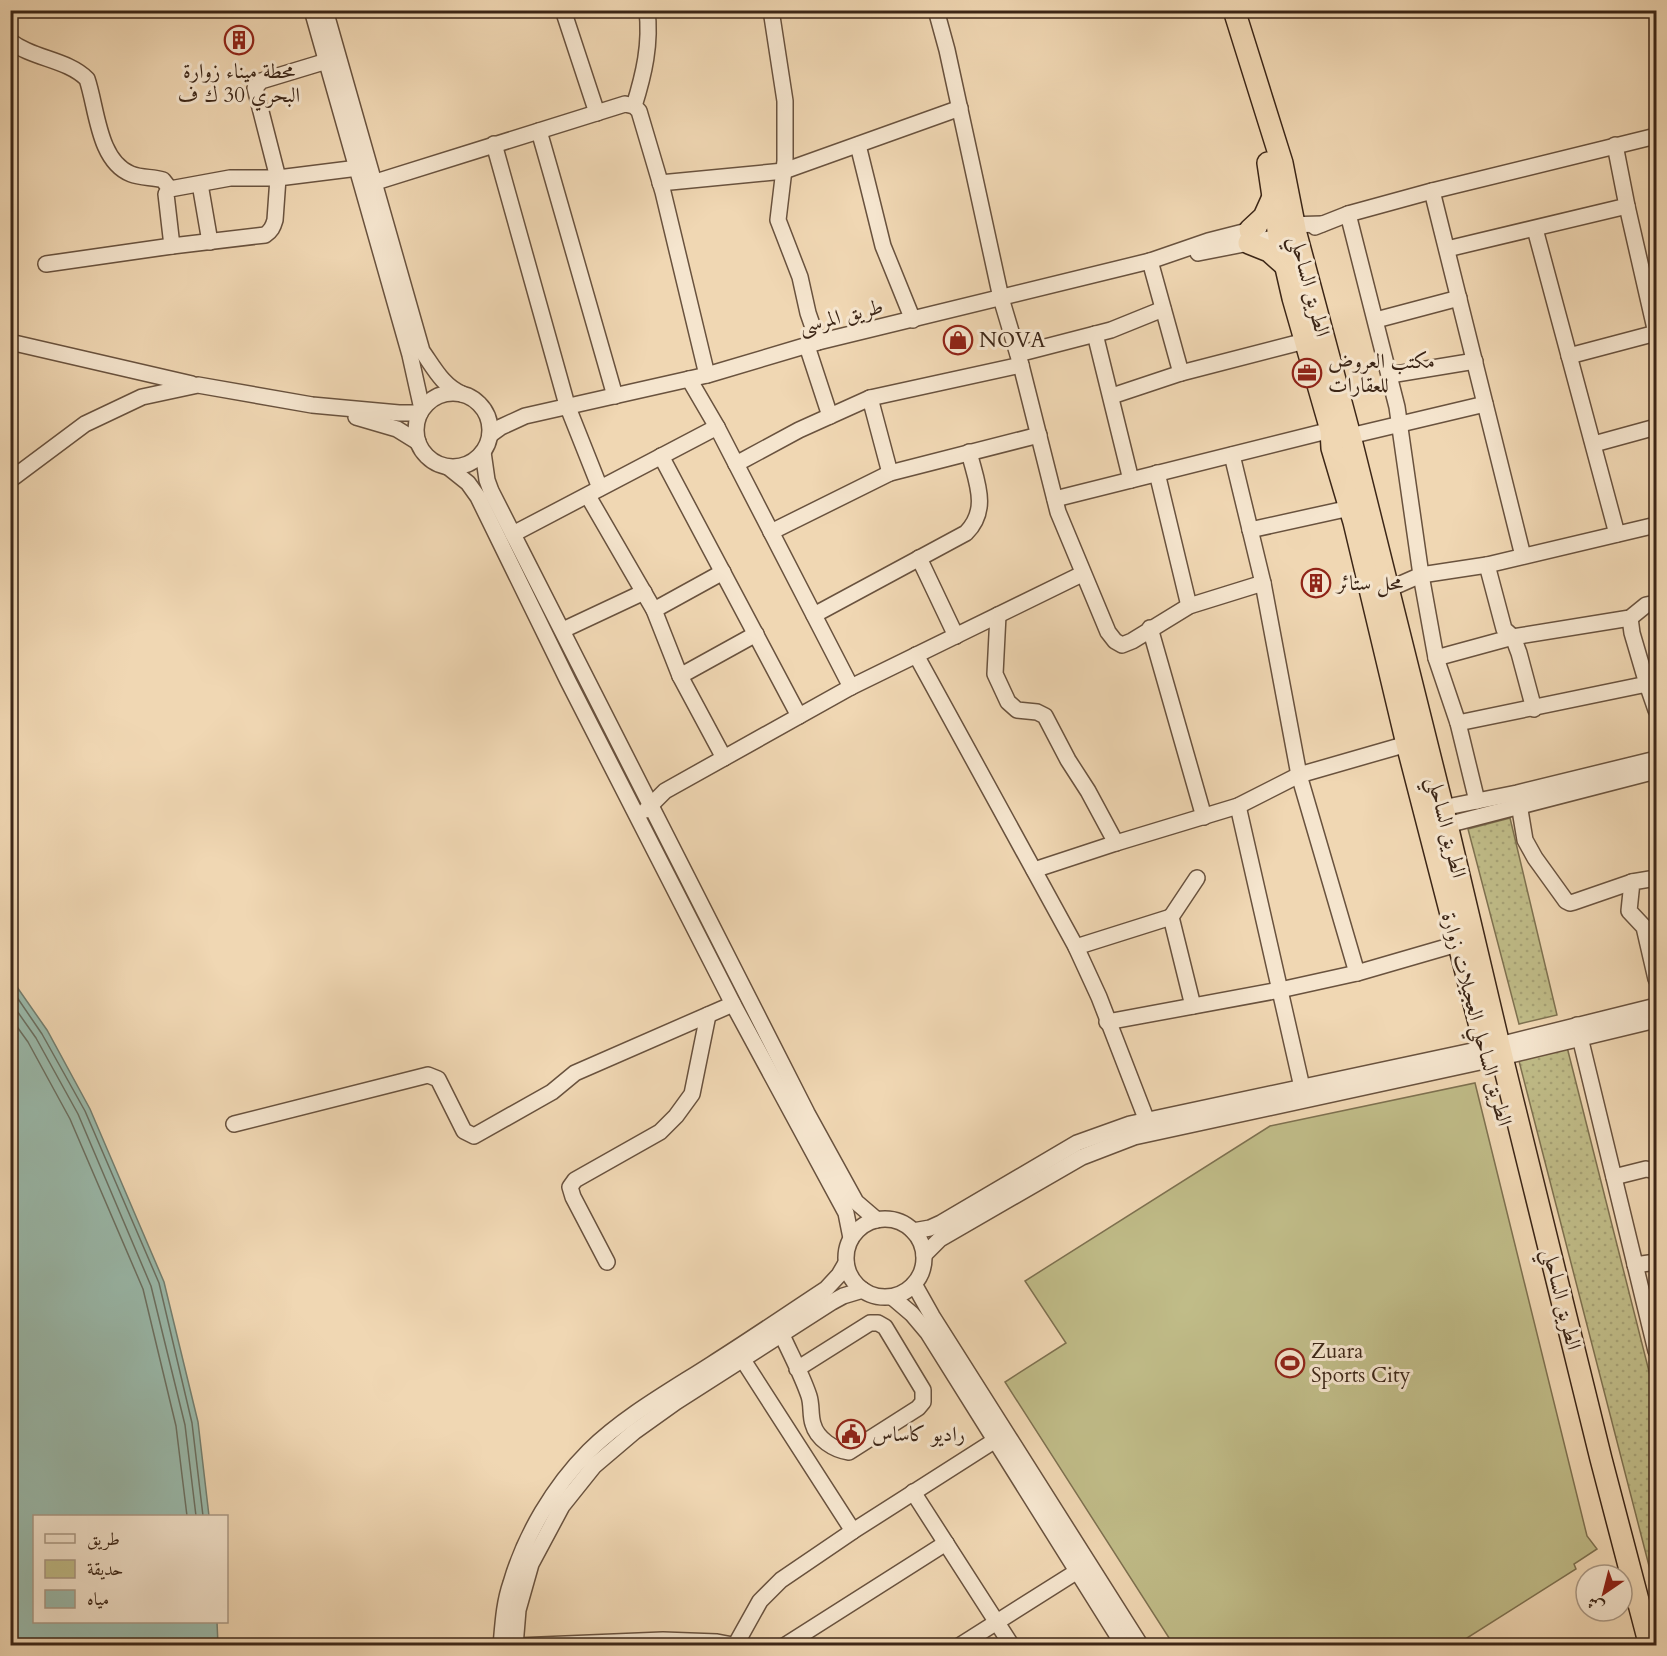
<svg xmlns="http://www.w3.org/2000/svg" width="1667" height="1656" font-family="Cardo,Amiri,serif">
  <defs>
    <pattern id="garden-dots" width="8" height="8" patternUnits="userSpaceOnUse" patternTransform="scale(1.5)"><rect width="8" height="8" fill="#c0bc88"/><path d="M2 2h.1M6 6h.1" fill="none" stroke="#a6a175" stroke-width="1.8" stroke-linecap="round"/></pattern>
  </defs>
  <rect width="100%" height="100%" fill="#f0d7b3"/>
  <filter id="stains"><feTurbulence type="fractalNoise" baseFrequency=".00333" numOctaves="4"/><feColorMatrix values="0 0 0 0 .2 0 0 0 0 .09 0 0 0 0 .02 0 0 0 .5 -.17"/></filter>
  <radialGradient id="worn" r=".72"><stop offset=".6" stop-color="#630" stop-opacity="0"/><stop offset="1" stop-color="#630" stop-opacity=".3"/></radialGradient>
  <!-- park -->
  <polygon fill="#c0bc88" stroke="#7e7150" stroke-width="1.5" points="1475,1083 1587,1536 1597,1549 1574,1564 1576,1569 1456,1645 1176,1645 1171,1641 1005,1382 1066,1343 1025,1281 1270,1126"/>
  <!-- garden -->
  <g fill="url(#garden-dots)" stroke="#7e7150" stroke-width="1.5">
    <polygon points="1510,818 1557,1015 1519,1024 1468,829"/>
    <polygon points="1567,1047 1656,1399 1656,1593 1519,1061"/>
  </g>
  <!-- water -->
  <polygon fill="#9abaac" stroke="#747f70" stroke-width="1.5" points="10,977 47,1030 90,1109 164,1282 198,1422 209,1516 34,1516 34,1622 217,1622 218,1645 11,1645"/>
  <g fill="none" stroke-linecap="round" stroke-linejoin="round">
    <!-- shore -->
    <g stroke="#6b7062" stroke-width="1.5">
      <polyline points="10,987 42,1034 85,1111 159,1283 192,1423 203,1516"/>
      <polyline points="10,1001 36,1038 78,1114 151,1286 185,1425 196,1516"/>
      <polyline points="10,1017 28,1042 70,1119 143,1289 176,1426 187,1516"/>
    </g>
    <!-- minor casing -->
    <g stroke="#69523e" stroke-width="18">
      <g id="minor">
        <polyline points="312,10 410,355 422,409"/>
        <path d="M325 10 422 351C434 368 443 386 462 394"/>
        <polyline points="563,10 597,113"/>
        <polyline points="771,10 785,101 785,161 778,220 800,277 808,313 818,342"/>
        <polyline points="936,10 947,50 1001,298 1021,365 1058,512 1108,632 1115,641 1122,645 1132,641 1189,606 1263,583"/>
        <path d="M10 41C33 59 67 59 87 79 97 108 98 161 131 174 141 178 153 177 163 180L170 189"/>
        <path d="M327 61 261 81 255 88 278 178 275 220C273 227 271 231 265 235L172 246 166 194 170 189 230 178H278L358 168"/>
        <path d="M634 106C644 74 651 44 647 10"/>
        <polyline points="539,131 615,396"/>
        <polyline points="494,144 567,405 600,488"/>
        <polyline points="858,145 883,246 913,320"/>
        <polyline points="660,183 784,171 960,108"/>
        <polyline points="200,184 210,242"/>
        <polyline points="363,186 625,104 634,106 639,111 663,192 707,375"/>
        <polyline points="1432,191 1523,556"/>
        <polyline points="1627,206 1656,333"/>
        <polyline points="1348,214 1397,407 1421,575 1436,658 1458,723 1477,801"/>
        <polyline points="1286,225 1322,224"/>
        <polyline points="1315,227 1348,214 1432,191 1656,136"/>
        <polyline points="1535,229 1617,534"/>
        <polyline points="1447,249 1627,206 1615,145"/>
        <polyline points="1198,253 1289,235"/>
        <polyline points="1150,261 1181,373"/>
        <polyline points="46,264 172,246"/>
        <polyline points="1376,320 1459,298"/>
        <polyline points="1095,334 1131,480"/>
        <polyline points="10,342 192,384"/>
        <polyline points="807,346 830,416"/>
        <polyline points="1018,354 1111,330 1163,309"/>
        <polyline points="1569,356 1656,333"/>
        <polyline points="1390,375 1475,361"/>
        <polyline points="689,379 717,427 851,687"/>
        <circle cx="453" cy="430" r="37"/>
        <polyline points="1112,396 1181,373 1305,341"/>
        <polyline points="870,398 890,473"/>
        <polyline points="356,417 397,429 418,442"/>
        <polyline points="490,435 501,427 525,416 707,375 818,342 1150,261 1208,241 1259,228"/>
        <polyline points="1350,436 1485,404"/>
        <polyline points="1594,444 1656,427"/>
        <polyline points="483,452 487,480 491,491 807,1113 856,1202 877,1220"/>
        <polyline points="1232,455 1263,583 1299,775 1357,973"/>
        <polyline points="661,456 799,716"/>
        <polyline points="736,464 799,430 870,398 1021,365"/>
        <polyline points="448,467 468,483 478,497 568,681 733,1004 846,1213 851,1238"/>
        <polyline points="1157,473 1189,606"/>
        <polyline points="10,480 85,424 142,397 198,385 312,405 399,413 420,413"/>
        <polyline points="588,496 654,610 680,676 724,758"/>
        <polyline points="1055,499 1331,430"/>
        <polyline points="1250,530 1350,508"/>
        <polyline points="771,532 890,473 1039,435"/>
        <polyline points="513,534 717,427"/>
        <polyline points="919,558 956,636"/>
        <polyline points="1487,565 1504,629 1513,637 1519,653 1534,709"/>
        <polyline points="1389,589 1421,575 1487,565 1656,525"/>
        <polyline points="654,610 723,572"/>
        <path d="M814 615 966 533C990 509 976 481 969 452"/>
        <polyline points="998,615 995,674 1008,702 1017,710 1037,712 1045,716 1068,760 1088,791 1116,843"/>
        <polyline points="1630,618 1632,633 1647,684"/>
        <polyline points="1150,628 1204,817"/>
        <polyline points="563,630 644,592"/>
        <polyline points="916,655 1076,947 1099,997 1147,1121"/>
        <polyline points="1436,658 1513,637 1630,618 1646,605 1656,603"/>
        <polyline points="680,676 756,634"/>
        <polyline points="1458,723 1647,684 1656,710"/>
        <polyline points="1518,798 1525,840 1535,858 1566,901 1570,903 1574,902 1632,882"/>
        <polyline points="1238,806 1304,1096"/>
        <polyline points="1442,808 1517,793 1656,759"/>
        <polyline points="646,810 665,791 851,687 1082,574"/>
        <polyline points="1447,825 1656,771"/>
        <polyline points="1034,870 1116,843 1238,806 1299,775 1407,744"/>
        <polyline points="1656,878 1632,882 1629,911 1644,927 1656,979"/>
        <polyline points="1076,947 1171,917"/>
        <polyline points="1193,1006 1171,917 1197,878"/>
        <polyline points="1107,1022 1280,990 1357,973 1457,944"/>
        <polyline points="1577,1025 1656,1351"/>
        <polyline points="1499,1045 1656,1006"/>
        <polyline points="1502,1057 1656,1020"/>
        <polyline points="234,1124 428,1075 438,1079 464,1131 474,1136 552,1092 575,1073 733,1004"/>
        <polyline points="1614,1177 1646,1169 1656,1171"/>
        <circle cx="885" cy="1258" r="39"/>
        <polyline points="913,1231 930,1228 941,1223 1077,1143 1130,1124 1486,1048"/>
        <polyline points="924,1255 940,1239 1082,1157 1134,1137 1489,1060"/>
        <polyline points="607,1262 573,1197 570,1187 575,1180 660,1132 676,1116 692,1094 708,1015"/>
        <polyline points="1635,1265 1656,1262"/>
        <polyline points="914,1284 932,1316 1141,1646"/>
        <polyline points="892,1297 912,1314 928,1333 1124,1646"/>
        <path d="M782 1335C791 1355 802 1375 809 1396 812 1405 810 1415 813 1424 817 1439 834 1450 849 1452L918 1408 923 1402V1390L885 1327 878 1323H870L797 1369"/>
        <polyline points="743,1360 853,1531"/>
        <polyline points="913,1492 1012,1646"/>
        <polyline points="736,1644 760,1601 781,1580 853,1531 994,1441"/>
        <path d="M501 1646C503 1624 504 1603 511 1583 525 1535 554 1486 589 1451 625 1416 670 1391 712 1364 750 1340 788 1314 826 1289L839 1275 846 1263"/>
        <polyline points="515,1646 518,1610 531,1564 562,1506 594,1466 634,1432 676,1402 832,1302 843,1296 863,1290"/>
        <polyline points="517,1646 663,1640 717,1642 738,1646"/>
        <polyline points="784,1646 946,1543"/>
        <polyline points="959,1646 1076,1572"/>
      </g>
    </g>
    <!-- highway casing -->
    <g stroke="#3c2617" stroke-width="24">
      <g id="highway">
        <polyline points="1234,10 1282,163 1296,234 1350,436 1447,825 1499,1045 1601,1459 1650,1646"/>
        <polyline points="1268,163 1279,237 1293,298 1331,430 1332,448 1354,522 1407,744 1483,1038"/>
        <polyline points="1250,230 1264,217 1273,197"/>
        <polyline points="1249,243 1269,251 1286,266"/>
      </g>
    </g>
    <!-- minor -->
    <use href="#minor" stroke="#f5e5ce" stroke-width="15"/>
    <!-- highway -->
    <use href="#highway" stroke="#f0d7b3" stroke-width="21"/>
  </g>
  <!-- icons -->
  <defs>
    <g id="building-ring" transform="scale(1.5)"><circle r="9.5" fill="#f5e5ce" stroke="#8f2418" stroke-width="1.5"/><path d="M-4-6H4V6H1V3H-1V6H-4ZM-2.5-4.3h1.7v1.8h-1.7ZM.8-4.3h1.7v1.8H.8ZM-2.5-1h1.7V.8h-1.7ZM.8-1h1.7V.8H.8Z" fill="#8f2418"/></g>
    <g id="shop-ring" transform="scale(1.5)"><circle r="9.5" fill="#f5e5ce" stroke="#8f2418" stroke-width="1.5"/><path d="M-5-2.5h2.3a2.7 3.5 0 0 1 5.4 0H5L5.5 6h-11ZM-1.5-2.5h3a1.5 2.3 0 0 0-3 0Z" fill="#8f2418"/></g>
    <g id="office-ring" transform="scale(1.5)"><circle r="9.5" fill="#f5e5ce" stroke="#8f2418" stroke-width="1.5"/><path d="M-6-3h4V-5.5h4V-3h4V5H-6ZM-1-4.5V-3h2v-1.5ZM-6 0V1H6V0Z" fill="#8f2418"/></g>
    <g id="stadium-ring" transform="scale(1.5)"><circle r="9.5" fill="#f5e5ce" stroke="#8f2418" stroke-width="1.5"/><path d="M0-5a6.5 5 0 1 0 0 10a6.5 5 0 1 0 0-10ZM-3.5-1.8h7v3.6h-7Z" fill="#8f2418"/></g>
    <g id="civic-ring" transform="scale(1.5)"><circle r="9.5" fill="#f5e5ce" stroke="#8f2418" stroke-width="1.5"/><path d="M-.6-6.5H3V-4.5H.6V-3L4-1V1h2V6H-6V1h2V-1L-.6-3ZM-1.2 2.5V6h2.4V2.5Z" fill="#8f2418"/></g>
  </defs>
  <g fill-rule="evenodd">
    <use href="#building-ring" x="239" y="40"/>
    <use href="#shop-ring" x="958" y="340"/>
    <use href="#office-ring" x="1307" y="373"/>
    <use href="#building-ring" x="1316" y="583"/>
    <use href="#stadium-ring" x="1290" y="1363"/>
    <use href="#civic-ring" x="851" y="1434"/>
  </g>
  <g text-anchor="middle" stroke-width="6" stroke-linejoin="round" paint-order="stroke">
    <!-- poi labels -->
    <g font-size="21" fill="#3c2617" stroke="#f5e5ce" text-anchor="start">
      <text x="239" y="78" text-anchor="middle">محطة ميناء زوارة<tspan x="239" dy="24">البحري 30 ك ف</tspan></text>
      <text x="979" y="347">NOVA</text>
      <text x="1328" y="368">مكتب العروض<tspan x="1328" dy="24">للعقارات</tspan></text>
      <text x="1337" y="590">محل ستائر</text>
      <text x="1311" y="1358">Zuara<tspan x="1311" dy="24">Sports City</tspan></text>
      <text x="872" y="1441">راديو كاساس</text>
    </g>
    <!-- street labels -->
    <g font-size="21" fill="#3c2617" stroke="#f5e5ce">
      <text transform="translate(1310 286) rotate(75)" y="7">الطريق الساحلي</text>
      <text transform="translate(841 316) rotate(-14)" y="7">طريق المرسى</text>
      <text transform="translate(1447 827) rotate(76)" y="7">الطريق الساحلي</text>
      <text transform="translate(1477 1019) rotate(75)" y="7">الطريق الساحلي العجيلات زوارة</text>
      <text transform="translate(1562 1299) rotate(76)" y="7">الطريق الساحلي</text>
    </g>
  </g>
  <!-- margin -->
  <rect width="1667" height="1656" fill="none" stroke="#f0d7b3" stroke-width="36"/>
  <rect x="12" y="12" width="1643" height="1632" fill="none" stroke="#3c2617" stroke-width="3"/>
  <rect x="18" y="18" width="1631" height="1620" fill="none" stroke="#3c2617" stroke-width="1.5"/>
  <!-- legend -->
  <rect x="33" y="1515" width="195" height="108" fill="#f5e5ce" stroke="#ab9985" stroke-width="1.5"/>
  <rect x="45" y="1534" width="30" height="9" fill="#f5e5ce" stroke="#ab9985" stroke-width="1.5"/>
  <text x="87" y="1545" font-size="18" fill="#3c2617">طريق</text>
  <rect x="45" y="1560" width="30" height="18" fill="#c0bc88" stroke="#ab9985" stroke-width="1.5"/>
  <text x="87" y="1575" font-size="18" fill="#3c2617">حديقة</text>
  <rect x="45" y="1590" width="30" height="18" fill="#9abaac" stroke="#ab9985" stroke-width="1.5"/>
  <text x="87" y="1605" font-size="18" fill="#3c2617">مياه</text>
  <!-- north arrow -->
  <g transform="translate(1604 1593) rotate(215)"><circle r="28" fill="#f5e5ce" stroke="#ab9985" stroke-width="1.5"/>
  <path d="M0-4.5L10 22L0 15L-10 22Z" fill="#8f2418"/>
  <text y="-9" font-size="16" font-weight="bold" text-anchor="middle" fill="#3c2617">ش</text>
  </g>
  <rect width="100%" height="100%" filter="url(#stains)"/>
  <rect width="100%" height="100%" fill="url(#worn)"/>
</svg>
